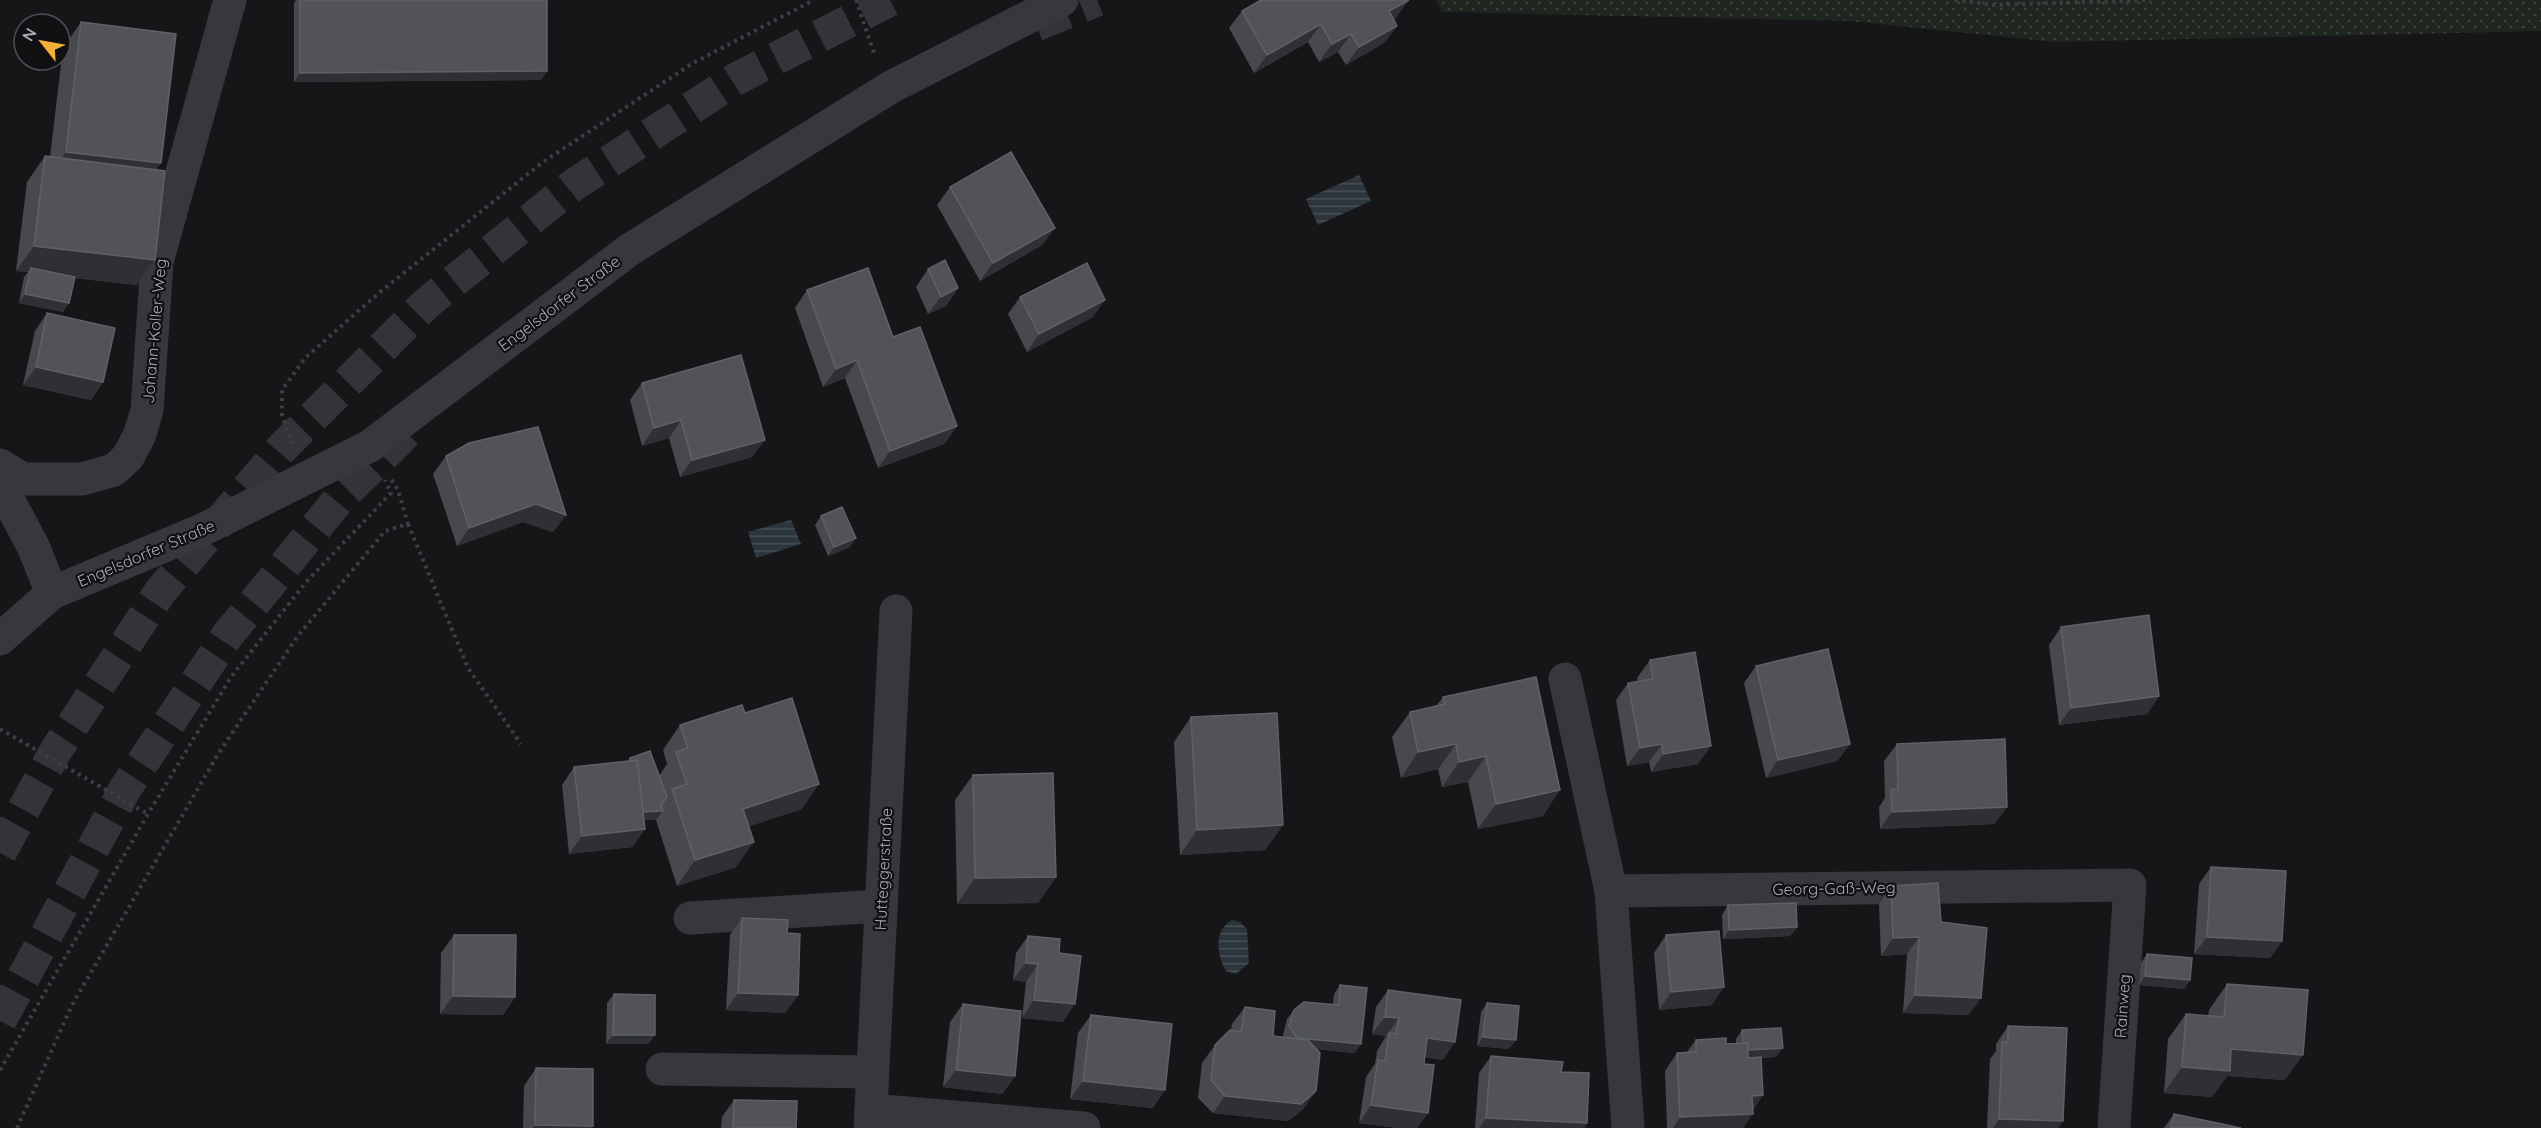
<svg xmlns="http://www.w3.org/2000/svg" width="2541" height="1128" font-family="Quicksand,sans-serif">
  <defs>
    <pattern id="park-dots" width="8" height="8" patternUnits="userSpaceOnUse" patternTransform="scale(1.5)"><rect width="8" height="8" fill="#1e261f"/><path d="M2 2h.1M6 6h.1" fill="none" stroke="#3c433d" stroke-width="1.8" stroke-linecap="round"/></pattern>
    <pattern id="water-rules" width="6" height="5" patternUnits="userSpaceOnUse" patternTransform="scale(1.5)"><rect width="6" height="5" fill="#2c353c"/><path d="M0 2.5h6" fill="none" stroke="#485056"/></pattern>
  </defs>
  <rect width="100%" height="100%" fill="#161618"/>
  <!-- park -->
  <polygon fill="url(#park-dots)" points="1436,0 2541,0 2541,31 2055,42 1850,21 1442,12"/>
  <!-- water -->
  <g fill="url(#water-rules)">
    <polygon points="1359,175 1371,201 1318,225 1306,199"/>
    <polygon points="791,520 801,544 756,558 748,532"/>
    <path d="M1232 920 1240 922 1247 929 1249 963 1236 974 1226 971C1216 954 1214 930 1232 920Z"/>
  </g>
  <g fill="none" stroke-linecap="round" stroke-linejoin="round">
    <!-- primary-tunnel -->
    <g stroke="#333438" stroke-width="33" stroke-dasharray="33 16" stroke-linecap="butt">
      <polyline points="1036,25 1097,0"/>
      <polyline points="0,853 55,752 160,592 282,448 427,303 572,186 736,79 890,0"/>
      <polyline points="0,1021 125,789 227,636 339,499 410,429"/>
    </g>
    <!-- path -->
    <g stroke="#3d3f44" stroke-width="4" stroke-dasharray="3 4.5" stroke-linecap="butt">
      <polyline points="856,0 874,53"/>
      <polyline points="1955,0 1994,5 2151,0"/>
      <polyline points="293,444 282,416 282,390 305,358 380,292 543,162 693,63 814,0"/>
      <polyline points="408,524 468,668 521,744"/>
      <polyline points="0,729 148,814"/>
      <polyline points="0,1070 148,814 231,677 307,581 391,493 385,480"/>
      <polyline points="17,1128 72,1005 218,754 297,637 385,531 408,524 398,490 389,476"/>
    </g>
    <!-- minor -->
    <g stroke="#37383d" stroke-width="33">
      <polyline points="0,465 23,479 82,479 114,470 128,457 140,434 147,410 157,262 230,0"/>
      <polyline points="0,484 33,546 52,593"/>
      <polyline points="0,639 52,593 202,530 370,446 629,250 891,87 1062,0"/>
      <polyline points="1565,679 1611,891 1628,1128"/>
      <polyline points="1611,891 2130,885 2114,1128"/>
      <polyline points="690,918 881,906"/>
      <polyline points="662,1069 872,1072"/>
      <polyline points="871,1110 1084,1128"/>
      <polyline points="870,1128 896,611"/>
    </g>
  </g>
  <!-- wall -->
  <g fill="#47494d">
    <polygon points="296,0 547,0 547,71 541,80 294,82 294,3"/>
    <polygon points="1242,11 1396,18 1394,20 1397,26 1384,43 1346,65 1338,52 1319,62 1308,42 1254,73 1229,28"/>
    <polygon points="81,22 157,170 155,260 137,285 75,278 63,312 19,303 24,277 28,272 16,271 27,182 45,156 50,157 63,48"/>
    <polygon points="950,187 1055,228 1042,245 980,281 937,205"/>
    <polygon points="928,269 958,288 946,306 928,314 916,287"/>
    <polygon points="807,290 893,337 957,426 944,444 878,468 845,378 823,387 795,308"/>
    <polygon points="1020,297 1093,317 1027,352 1008,314"/>
    <polygon points="47,313 103,382 91,400 23,385 35,331"/>
    <polygon points="642,383 752,457 680,477 669,438 642,446 630,400"/>
    <polygon points="446,456 566,515 553,532 523,522 457,546 433,474"/>
    <polygon points="821,516 850,547 828,556 815,525"/>
    <polygon points="2061,627 2159,696 2147,714 2059,725 2049,645"/>
    <polygon points="1650,660 1698,764 1651,772 1649,762 1627,766 1616,700 1628,683 1638,681 1637,678"/>
    <polygon points="1756,666 1850,744 1837,761 1766,778 1744,683"/>
    <polygon points="1443,697 1543,816 1478,829 1468,782 1442,787 1438,769 1401,778 1392,737 1410,712 1436,706"/>
    <polygon points="745,713 802,809 749,826 736,867 677,886 656,820 644,820 645,829 632,847 569,854 562,785 574,767 628,761 630,758 659,776 667,764 663,750 680,725"/>
    <polygon points="1191,717 1283,825 1265,850 1180,855 1174,742"/>
    <polygon points="1897,744 2007,807 1994,824 1880,829 1879,807 1885,798 1884,761"/>
    <polygon points="973,775 1056,877 1038,903 957,904 955,800"/>
    <polygon points="2211,867 2282,941 2270,958 2194,954 2199,884"/>
    <polygon points="1891,886 1969,1015 1903,1013 1907,954 1881,956 1879,904"/>
    <polygon points="1728,905 1797,927 1790,936 1723,939 1722,915"/>
    <polygon points="742,918 787,933 798,995 785,1013 726,1010 730,935"/>
    <polygon points="454,935 515,997 503,1015 440,1014 441,953"/>
    <polygon points="1666,935 1712,1005 1659,1010 1654,953"/>
    <polygon points="1028,936 1059,953 1063,1022 1022,1018 1026,982 1013,980 1016,953"/>
    <polygon points="2147,954 2190,980 2184,989 2139,985 2141,963"/>
    <polygon points="2227,984 2285,1080 2227,1076 2212,1097 2164,1093 2168,1039 2186,1014 2208,1016 2209,1010"/>
    <polygon points="1340,985 1355,1053 1317,1049 1316,1091 1303,1109 1288,1121 1213,1113 1198,1098 1202,1063 1215,1045 1231,1030 1232,1024 1245,1007 1273,1036 1284,1037 1283,1035 1287,1019 1294,1010 1333,1004 1334,994"/>
    <polygon points="1388,990 1443,1060 1425,1057 1424,1064 1428,1113 1417,1128 1398,1128 1359,1123 1366,1077 1375,1064 1377,1051 1386,1036 1372,1034 1376,1007"/>
    <polygon points="614,994 655,1035 648,1044 606,1044 607,1003"/>
    <polygon points="1487,1003 1509,1049 1477,1046 1481,1012"/>
    <polygon points="963,1004 1015,1076 1002,1094 943,1087 950,1022"/>
    <polygon points="1091,1015 1153,1108 1070,1099 1078,1033"/>
    <polygon points="2008,1026 2058,1128 1987,1128 1990,1059 1996,1051 1996,1044"/>
    <polygon points="1742,1030 1776,1057 1761,1058 1763,1095 1752,1110 1743,1128 1667,1128 1665,1071 1677,1053 1686,1053 1696,1040 1726,1044 1736,1044 1736,1039"/>
    <polygon points="1491,1056 1561,1072 1587,1123 1584,1128 1475,1128 1479,1073"/>
    <polygon points="536,1068 593,1126 591,1128 523,1128 524,1086"/>
    <polygon points="734,1100 796,1128 721,1128 722,1117"/>
    <polygon points="2174,1114 2241,1128 2164,1128"/>
  </g>
  <!-- shaded-wall -->
  <g fill="#2f3033">
    <polygon points="1409,0 1396,18 1377,29 1389,11"/>
    <polygon points="1321,24 1308,42 1254,73 1267,55"/>
    <polygon points="1397,26 1384,43 1346,65 1359,47"/>
    <polygon points="1351,34 1338,52 1319,62 1332,44"/>
    <polygon points="547,71 541,80 294,82 300,73"/>
    <polygon points="66,152 161,163 144,189 48,177"/>
    <polygon points="1055,228 1042,245 980,281 993,263"/>
    <polygon points="34,246 155,260 137,285 30,273 31,268 28,272 16,271"/>
    <polygon points="958,288 946,306 928,314 941,297"/>
    <polygon points="25,294 69,303 63,312 19,303"/>
    <polygon points="1105,300 1093,317 1027,352 1039,334"/>
    <polygon points="857,360 845,378 823,387 836,369"/>
    <polygon points="36,367 103,382 91,400 23,385"/>
    <polygon points="681,420 669,438 642,446 654,428"/>
    <polygon points="957,426 944,444 878,468 890,451"/>
    <polygon points="765,440 752,457 680,477 692,460"/>
    <polygon points="536,504 566,515 553,532 523,522 457,546 469,528"/>
    <polygon points="856,538 850,547 828,556 834,547"/>
    <polygon points="2159,696 2147,714 2059,725 2071,708"/>
    <polygon points="1456,744 1438,769 1401,778 1418,752"/>
    <polygon points="1662,744 1649,762 1627,766 1640,748"/>
    <polygon points="1850,744 1837,761 1766,778 1778,760"/>
    <polygon points="1711,746 1698,764 1651,772 1663,754"/>
    <polygon points="1486,756 1468,782 1442,787 1459,762"/>
    <polygon points="819,784 802,809 726,834 743,809"/>
    <polygon points="1560,790 1543,816 1478,829 1496,804"/>
    <polygon points="2007,807 1994,824 1880,829 1892,812"/>
    <polygon points="663,811 656,820 630,821 636,812"/>
    <polygon points="1283,825 1265,850 1180,855 1197,830"/>
    <polygon points="645,829 632,847 569,854 582,836"/>
    <polygon points="754,842 736,867 677,886 695,860"/>
    <polygon points="1056,877 1038,903 957,904 975,878"/>
    <polygon points="1797,927 1790,936 1723,939 1729,930"/>
    <polygon points="1919,937 1907,954 1881,956 1893,938"/>
    <polygon points="2207,937 2282,941 2270,958 2194,954"/>
    <polygon points="1026,963 1038,964 1026,982 1013,980"/>
    <polygon points="2145,976 2190,980 2184,989 2139,985"/>
    <polygon points="1724,987 1712,1005 1659,1010 1671,992"/>
    <polygon points="738,993 798,995 785,1013 726,1010"/>
    <polygon points="1915,995 1981,998 1969,1015 1903,1013"/>
    <polygon points="453,996 515,997 503,1015 440,1014"/>
    <polygon points="1034,1000 1075,1004 1063,1022 1022,1018"/>
    <polygon points="1385,1017 1399,1018 1386,1036 1372,1034"/>
    <polygon points="613,1035 655,1035 648,1044 606,1044"/>
    <polygon points="1483,1037 1516,1040 1509,1049 1477,1046"/>
    <polygon points="1297,1038 1361,1044 1355,1053 1290,1047"/>
    <polygon points="1427,1038 1455,1042 1443,1060 1415,1056"/>
    <polygon points="1783,1048 1776,1057 1737,1059 1744,1050"/>
    <polygon points="2231,1049 2303,1055 2285,1080 2227,1076 2212,1097 2164,1093 2182,1067"/>
    <polygon points="956,1070 1015,1076 1002,1094 943,1087"/>
    <polygon points="1083,1081 1165,1090 1153,1108 1070,1099"/>
    <polygon points="1316,1091 1303,1109 1288,1121 1213,1113 1225,1096"/>
    <polygon points="1763,1095 1751,1113 1752,1096"/>
    <polygon points="1371,1105 1428,1113 1417,1128 1398,1128 1359,1123"/>
    <polygon points="1753,1114 1743,1128 1673,1128 1680,1117"/>
    <polygon points="1486,1118 1587,1123 1584,1128 1479,1128"/>
    <polygon points="1999,1119 2063,1121 2058,1128 1993,1128"/>
    <polygon points="535,1125 593,1126 591,1128 533,1128"/>
  </g>
  <!-- building -->
  <g fill="#525359" stroke="#5f6168" stroke-width="1.5">
    <polygon points="300,0 547,0 547,71 300,73"/>
    <polygon points="1261,0 1409,0 1389,11 1397,26 1359,47 1351,34 1332,44 1321,24 1267,55 1242,11"/>
    <polygon points="81,22 176,34 161,163 66,152"/>
    <polygon points="1011,152 1055,228 993,263 950,187"/>
    <polygon points="45,156 165,171 155,260 34,246"/>
    <polygon points="945,260 958,288 941,297 928,269"/>
    <polygon points="1087,263 1105,300 1039,334 1020,297"/>
    <polygon points="31,268 75,277 69,303 25,294"/>
    <polygon points="868,268 893,337 920,327 957,426 890,451 857,360 836,369 807,290"/>
    <polygon points="47,313 115,328 103,382 36,367"/>
    <polygon points="741,355 765,440 692,460 681,420 654,428 642,383"/>
    <polygon points="538,427 566,515 536,504 469,528 446,456 469,443"/>
    <polygon points="842,507 856,538 834,547 821,516"/>
    <polygon points="2149,615 2159,696 2071,708 2061,627"/>
    <polygon points="1828,649 1850,744 1778,760 1756,666"/>
    <polygon points="1695,652 1711,746 1663,754 1662,744 1640,748 1628,683 1653,679 1650,660"/>
    <polygon points="1536,677 1560,790 1496,804 1486,756 1459,762 1456,744 1418,752 1410,712 1445,704 1443,697"/>
    <polygon points="792,698 819,784 743,809 754,842 695,860 672,789 687,784 676,752 688,748 680,725 742,705 745,713"/>
    <polygon points="1277,713 1283,825 1197,830 1191,717"/>
    <polygon points="2005,739 2007,807 1892,812 1891,789 1898,789 1897,744"/>
    <polygon points="650,751 667,797 661,805 663,811 643,812 637,760 630,761 630,758"/>
    <polygon points="637,760 645,829 582,836 574,767"/>
    <polygon points="1053,773 1056,877 975,878 973,775"/>
    <polygon points="2211,867 2286,871 2282,941 2207,937"/>
    <polygon points="1938,883 1941,922 1987,928 1981,998 1915,995 1919,937 1893,938 1891,886"/>
    <polygon points="1796,903 1797,927 1729,930 1728,905"/>
    <polygon points="742,918 788,920 787,933 800,934 798,995 738,993"/>
    <polygon points="1719,931 1724,987 1671,992 1666,935"/>
    <polygon points="454,935 516,935 515,997 453,996"/>
    <polygon points="1028,936 1060,939 1059,953 1081,956 1075,1004 1034,1000 1038,964 1026,963"/>
    <polygon points="2147,954 2192,958 2190,980 2145,976"/>
    <polygon points="2227,984 2308,990 2303,1055 2231,1049 2230,1071 2182,1067 2186,1014 2224,1017"/>
    <polygon points="1340,985 1367,988 1361,1044 1297,1038 1289,1026 1294,1010 1304,1002 1339,1005"/>
    <polygon points="1388,990 1461,1000 1455,1042 1427,1038 1424,1064 1434,1065 1428,1113 1371,1105 1378,1060 1385,1061 1389,1033 1396,1034 1399,1018 1385,1017"/>
    <polygon points="614,994 655,995 655,1035 613,1035"/>
    <polygon points="1487,1003 1519,1006 1516,1040 1483,1037"/>
    <polygon points="963,1004 1021,1011 1015,1076 956,1070"/>
    <polygon points="1245,1007 1275,1011 1273,1036 1308,1040 1320,1053 1316,1091 1301,1104 1225,1096 1211,1080 1215,1045 1230,1030 1241,1032"/>
    <polygon points="1091,1015 1172,1024 1165,1090 1083,1081"/>
    <polygon points="2008,1026 2067,1028 2063,1121 1999,1119 2002,1042 2008,1042"/>
    <polygon points="1781,1028 1783,1048 1748,1050 1748,1043 1743,1043 1742,1030"/>
    <polygon points="1726,1038 1726,1044 1748,1043 1748,1058 1761,1057 1763,1095 1752,1096 1753,1114 1680,1117 1677,1053 1696,1052 1696,1040"/>
    <polygon points="1491,1056 1563,1062 1561,1072 1589,1073 1587,1123 1486,1118"/>
    <polygon points="536,1068 593,1069 593,1126 535,1125"/>
    <polygon points="734,1100 797,1101 796,1128 733,1128"/>
    <polygon points="2174,1114 2241,1128 2171,1128"/>
  </g>
  <g text-anchor="middle" stroke-width="4.5" stroke-linejoin="round" paint-order="stroke">
    <!-- street labels -->
    <g font-size="16" fill="#a8adb8" stroke="#111113">
      <text transform="translate(559 303) rotate(-37)" y="6">Engelsdorfer Straße</text>
      <text transform="translate(154 331) rotate(-85)" y="6">Johann-Koller-Weg</text>
      <text transform="translate(146 553) rotate(-23)" y="6">Engelsdorfer Straße</text>
      <text transform="translate(883 869) rotate(-87)" y="6">Hutteggerstraße</text>
      <text transform="translate(1834 888) rotate(-1)" y="6">Georg-Gaß-Weg</text>
      <text transform="translate(2122 1006) rotate(-86)" y="6">Rainweg</text>
    </g>
  </g>
  <!-- north arrow -->
  <g transform="translate(42 42) rotate(301)"><circle r="28" fill="#111113" stroke="#4d4f55" stroke-width="1.5"/>
  <path d="M0-4.5L10 22L0 15L-10 22Z" fill="#f2b134"/>
  <text y="-9" font-size="16" font-weight="bold" text-anchor="middle" fill="#a8adb8">N</text>
  </g>
</svg>
